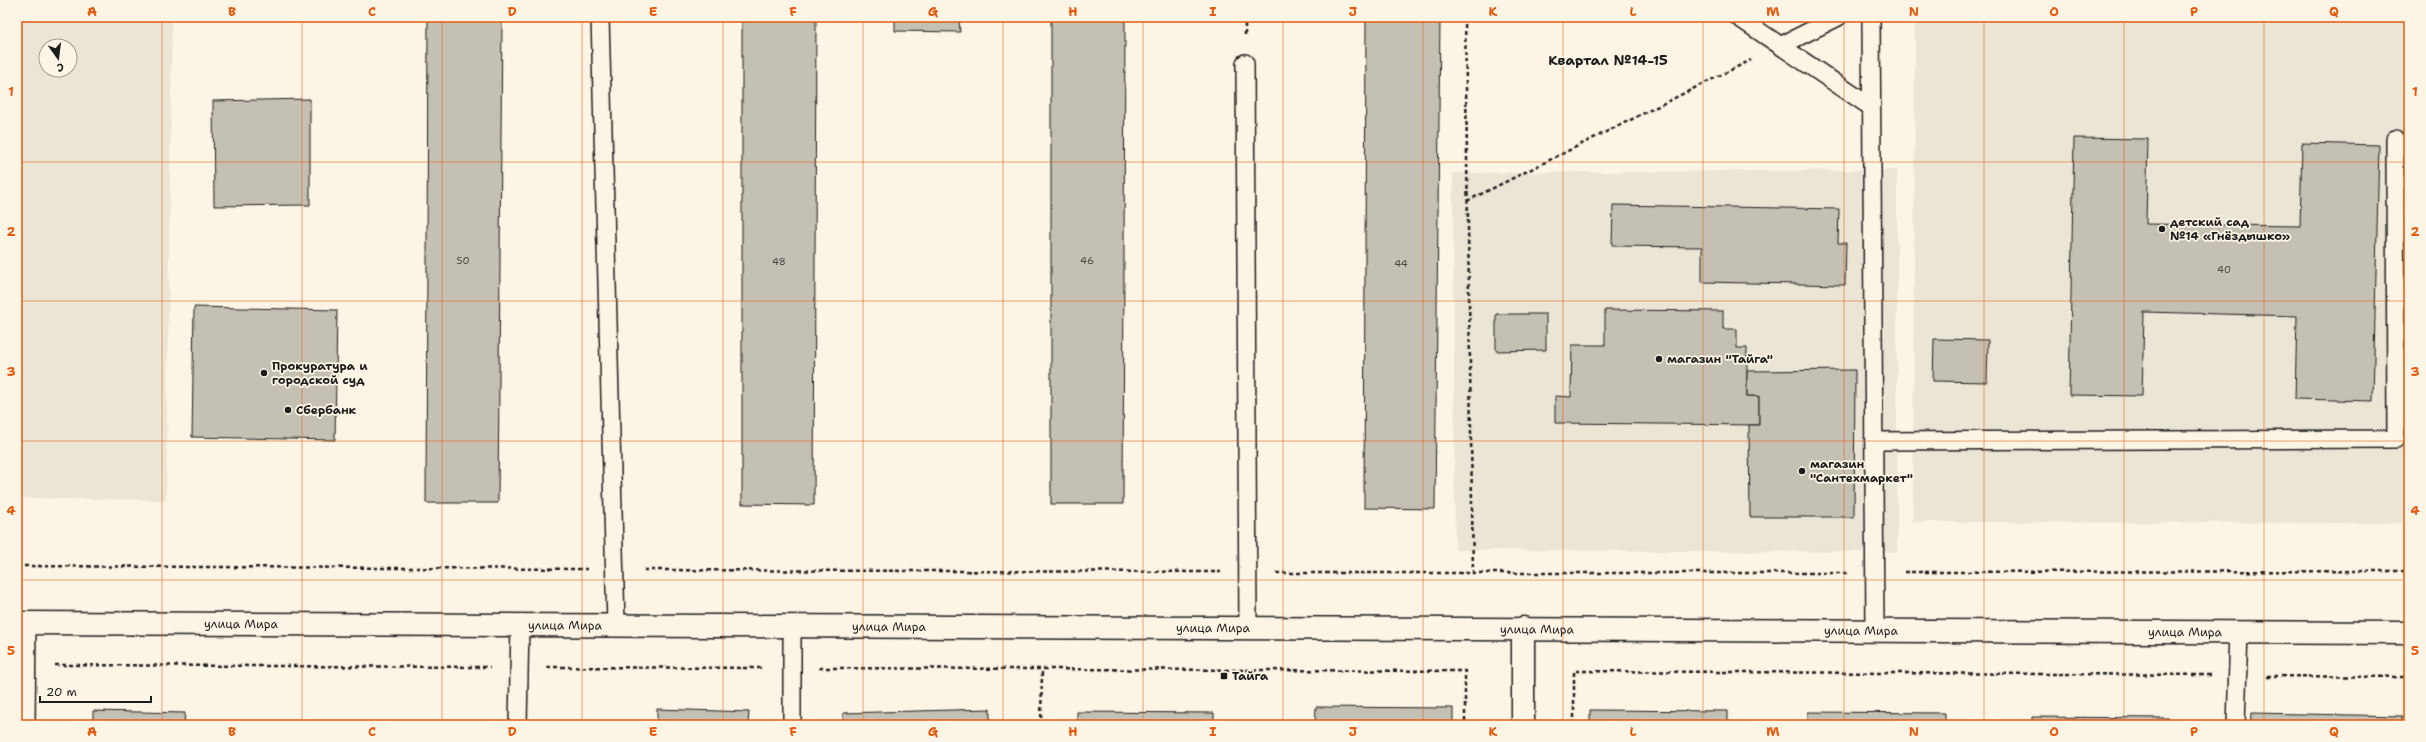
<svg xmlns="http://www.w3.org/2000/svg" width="2426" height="742" font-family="'Shantell Sans',sans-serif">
  <rect width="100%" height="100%" fill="#fcf5e5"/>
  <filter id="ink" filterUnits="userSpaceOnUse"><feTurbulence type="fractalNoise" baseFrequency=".025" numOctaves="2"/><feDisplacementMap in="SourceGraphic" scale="8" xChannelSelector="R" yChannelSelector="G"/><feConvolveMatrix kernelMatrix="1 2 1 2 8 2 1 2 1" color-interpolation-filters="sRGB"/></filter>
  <g filter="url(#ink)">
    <!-- built -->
    <g fill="#ebe5d6" fill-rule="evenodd">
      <path d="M17 17H172L166 500 17 498ZM46 46H70V70H46Z"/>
      <polygon points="1915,17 2409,17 2409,523 1913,522"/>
      <polygon points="1897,170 1897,552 1455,550 1453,173"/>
    </g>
    <!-- building -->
    <g fill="#c4c0b3" stroke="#1c1c1c">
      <polygon points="428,17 502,17 498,503 426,503"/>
      <polygon points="742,17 816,17 814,505 742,504"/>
      <polygon points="895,17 959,17 960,32 895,31"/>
      <polygon points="1051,17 1125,17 1123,504 1051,504"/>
      <polygon points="1366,17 1440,17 1435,509 1364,508"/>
      <polygon points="310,99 310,205 214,206 213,101"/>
      <polygon points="2074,138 2148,139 2146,224 2300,226 2302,143 2379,145 2373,401 2295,399 2297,316 2144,312 2142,396 2069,395"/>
      <polygon points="1613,205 1839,209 1838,243 1846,243 1845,285 1702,282 1702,247 1612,246"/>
      <polygon points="194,307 337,310 335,440 192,437"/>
      <polygon points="1605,310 1723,311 1723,329 1737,329 1737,348 1747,348 1747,396 1759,396 1759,425 1555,423 1555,396 1571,397 1572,345 1605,345"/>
      <polygon points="1496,314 1546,314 1546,350 1496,351"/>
      <polygon points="1934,339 1988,340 1987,382 1933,381"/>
      <polygon points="1855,370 1854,517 1750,517 1749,425 1759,425 1759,396 1747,396 1747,371"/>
      <polygon points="1316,707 1453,708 1453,725 1315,725"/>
      <polygon points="657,709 749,712 748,725 657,725"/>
      <polygon points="990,709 990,725 843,725 843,713"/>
      <polygon points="1590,710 1728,711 1728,725 1590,725"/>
      <polygon points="93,711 185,713 184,725 93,725"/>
      <polygon points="1077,712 1214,713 1214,725 1077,725"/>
      <polygon points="1808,712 1945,713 1945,725 1808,725"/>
      <polygon points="2252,713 2402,716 2402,725 2251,725"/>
      <polygon points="2032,717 2169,718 2169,725 2032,725"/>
    </g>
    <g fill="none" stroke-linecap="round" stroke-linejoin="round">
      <!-- lane casing -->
      <g stroke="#1c1c1c" stroke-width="20">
        <g id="lane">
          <polyline points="600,17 616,625"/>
          <polyline points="1738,17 1871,107"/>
          <polyline points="1871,17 1875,630"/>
          <polyline points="1782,45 1838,17"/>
          <polyline points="1245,63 1248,628"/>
          <polyline points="1874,441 2396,439 2395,139"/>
          <polyline points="26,725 27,623"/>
          <polyline points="518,725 520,624"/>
          <polyline points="792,725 792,626"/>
          <polyline points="2236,725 2239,631"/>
        </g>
      </g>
      <!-- secondary casing -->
      <g stroke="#1c1c1c" stroke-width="25">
        <g id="secondary">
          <path id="s1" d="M17 623 2409 633"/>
          <polyline points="1523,725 1523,628"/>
        </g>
      </g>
      <!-- path -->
      <g stroke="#1c1c1c" stroke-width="2.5" stroke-dasharray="4 3" stroke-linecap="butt">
        <polyline points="1245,17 1245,36"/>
        <polyline points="1465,17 1473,574"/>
        <polyline points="1467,201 1751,60"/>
        <polyline points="17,566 587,569"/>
        <polyline points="644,570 1221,572"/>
        <polyline points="1904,572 2409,571"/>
        <polyline points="1276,573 1847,573"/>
        <polyline points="55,665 490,667"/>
        <polyline points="547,667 764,668"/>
        <polyline points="819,668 1465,671 1465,725"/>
        <polyline points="2267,676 2409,677"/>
        <polyline points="1041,725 1042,669"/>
        <polyline points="1574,725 1574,671 2210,675"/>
      </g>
      <!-- lane -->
      <use href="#lane" stroke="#fcf5e5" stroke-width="17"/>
      <!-- secondary -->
      <use href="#secondary" stroke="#fcf5e5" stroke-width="22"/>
    </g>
  </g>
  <!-- grid -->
  <path fill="none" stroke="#e8590c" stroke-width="1" stroke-opacity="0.55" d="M162 17V725M302 17V725M442 17V725M582 17V725M723 17V725M863 17V725M1003 17V725M1143 17V725M1283 17V725M1423 17V725M1563 17V725M1703 17V725M1844 17V725M1984 17V725M2124 17V725M2264 17V725M17 162H2409M17 301H2409M17 441H2409M17 580H2409"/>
  <!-- markers -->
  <g fill="#1c1c1c" stroke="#fcf5e5" stroke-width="1.5">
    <circle cx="2162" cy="229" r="4"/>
    <circle cx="1659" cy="359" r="4"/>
    <circle cx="264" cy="373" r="4"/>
    <circle cx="288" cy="410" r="4"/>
    <circle cx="1802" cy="471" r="4"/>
    <rect x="1220" y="672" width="8" height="8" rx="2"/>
  </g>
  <g text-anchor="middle" stroke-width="3.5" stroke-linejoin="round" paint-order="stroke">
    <!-- number labels -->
    <g font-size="10" fill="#464542">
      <text x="463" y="264">50</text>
      <text x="1087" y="264">46</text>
      <text x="779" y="265">48</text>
      <text x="1401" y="267">44</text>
      <text x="2224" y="273">40</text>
    </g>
    <!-- poi labels -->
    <g font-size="12" font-weight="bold" fill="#1c1c1c" stroke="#fcf5e5" text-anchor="start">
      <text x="2170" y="226">детский сад<tspan x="2170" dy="14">№14 «Гнёздышко»</tspan></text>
      <text x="1667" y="363">магазин "Тайга"</text>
      <text x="272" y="370">Прокуратура и<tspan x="272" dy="14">городской суд</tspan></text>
      <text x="296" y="414">Сбербанк</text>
      <text x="1810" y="468">магазин<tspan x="1810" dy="14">"Сантехмаркет"</tspan></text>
      <text x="1232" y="680">Тайга</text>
    </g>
    <!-- street labels -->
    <g font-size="12" fill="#1c1c1c" stroke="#fcf5e5">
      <text dy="4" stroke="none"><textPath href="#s1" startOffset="224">улица Мира</textPath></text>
      <text dy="4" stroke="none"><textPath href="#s1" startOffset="548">улица Мира</textPath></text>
      <text dy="4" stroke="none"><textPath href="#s1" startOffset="872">улица Мира</textPath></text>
      <text dy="4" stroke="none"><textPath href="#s1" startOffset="1196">улица Мира</textPath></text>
      <text dy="4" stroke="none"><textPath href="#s1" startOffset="1520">улица Мира</textPath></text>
      <text dy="4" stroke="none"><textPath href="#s1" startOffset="1844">улица Мира</textPath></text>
      <text dy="4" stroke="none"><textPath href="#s1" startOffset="2168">улица Мира</textPath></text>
    </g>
    <!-- quarter labels -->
    <g font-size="14" font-weight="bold" fill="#1c1c1c" stroke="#fcf5e5">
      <text x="1608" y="65">Квартал №14-15</text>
    </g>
  </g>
  <!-- margin -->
  <rect width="2426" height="742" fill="none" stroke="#fcf5e5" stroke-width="44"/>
  <!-- north arrow -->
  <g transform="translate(58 58) rotate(166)"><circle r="19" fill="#fcf5e5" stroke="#a29e95"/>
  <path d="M0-3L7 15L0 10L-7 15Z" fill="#1c1c1c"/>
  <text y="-6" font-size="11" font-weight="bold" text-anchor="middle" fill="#1c1c1c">С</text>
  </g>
  <!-- scale -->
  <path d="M40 696v6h111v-6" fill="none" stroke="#1c1c1c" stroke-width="2"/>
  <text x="46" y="696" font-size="12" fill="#1c1c1c" stroke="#fcf5e5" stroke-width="3" paint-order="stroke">20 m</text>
  <rect x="22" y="22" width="2382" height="698" fill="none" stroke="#e8590c" stroke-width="1.5"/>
  <g font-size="13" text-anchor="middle" font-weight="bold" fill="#e8590c">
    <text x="92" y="16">A</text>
    <text x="232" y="16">B</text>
    <text x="372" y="16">C</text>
    <text x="512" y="16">D</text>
    <text x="653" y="16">E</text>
    <text x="793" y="16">F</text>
    <text x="933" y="16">G</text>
    <text x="1073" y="16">H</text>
    <text x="1213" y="16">I</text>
    <text x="1353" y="16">J</text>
    <text x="1493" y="16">K</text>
    <text x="1633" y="16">L</text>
    <text x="1773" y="16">M</text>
    <text x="1914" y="16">N</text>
    <text x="2054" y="16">O</text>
    <text x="2194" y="16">P</text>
    <text x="2334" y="16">Q</text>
    <text x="11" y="96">1</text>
    <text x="2415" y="96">1</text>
    <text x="11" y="236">2</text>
    <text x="2415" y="236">2</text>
    <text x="11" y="376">3</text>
    <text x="2415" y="376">3</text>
    <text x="11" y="515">4</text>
    <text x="2415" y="515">4</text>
    <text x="11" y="655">5</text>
    <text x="2415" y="655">5</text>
    <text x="92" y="736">A</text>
    <text x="232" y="736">B</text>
    <text x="372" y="736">C</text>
    <text x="512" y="736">D</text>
    <text x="653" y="736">E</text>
    <text x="793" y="736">F</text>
    <text x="933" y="736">G</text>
    <text x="1073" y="736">H</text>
    <text x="1213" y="736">I</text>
    <text x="1353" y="736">J</text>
    <text x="1493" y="736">K</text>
    <text x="1633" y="736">L</text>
    <text x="1773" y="736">M</text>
    <text x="1914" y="736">N</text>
    <text x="2054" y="736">O</text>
    <text x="2194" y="736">P</text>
    <text x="2334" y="736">Q</text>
  </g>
</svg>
